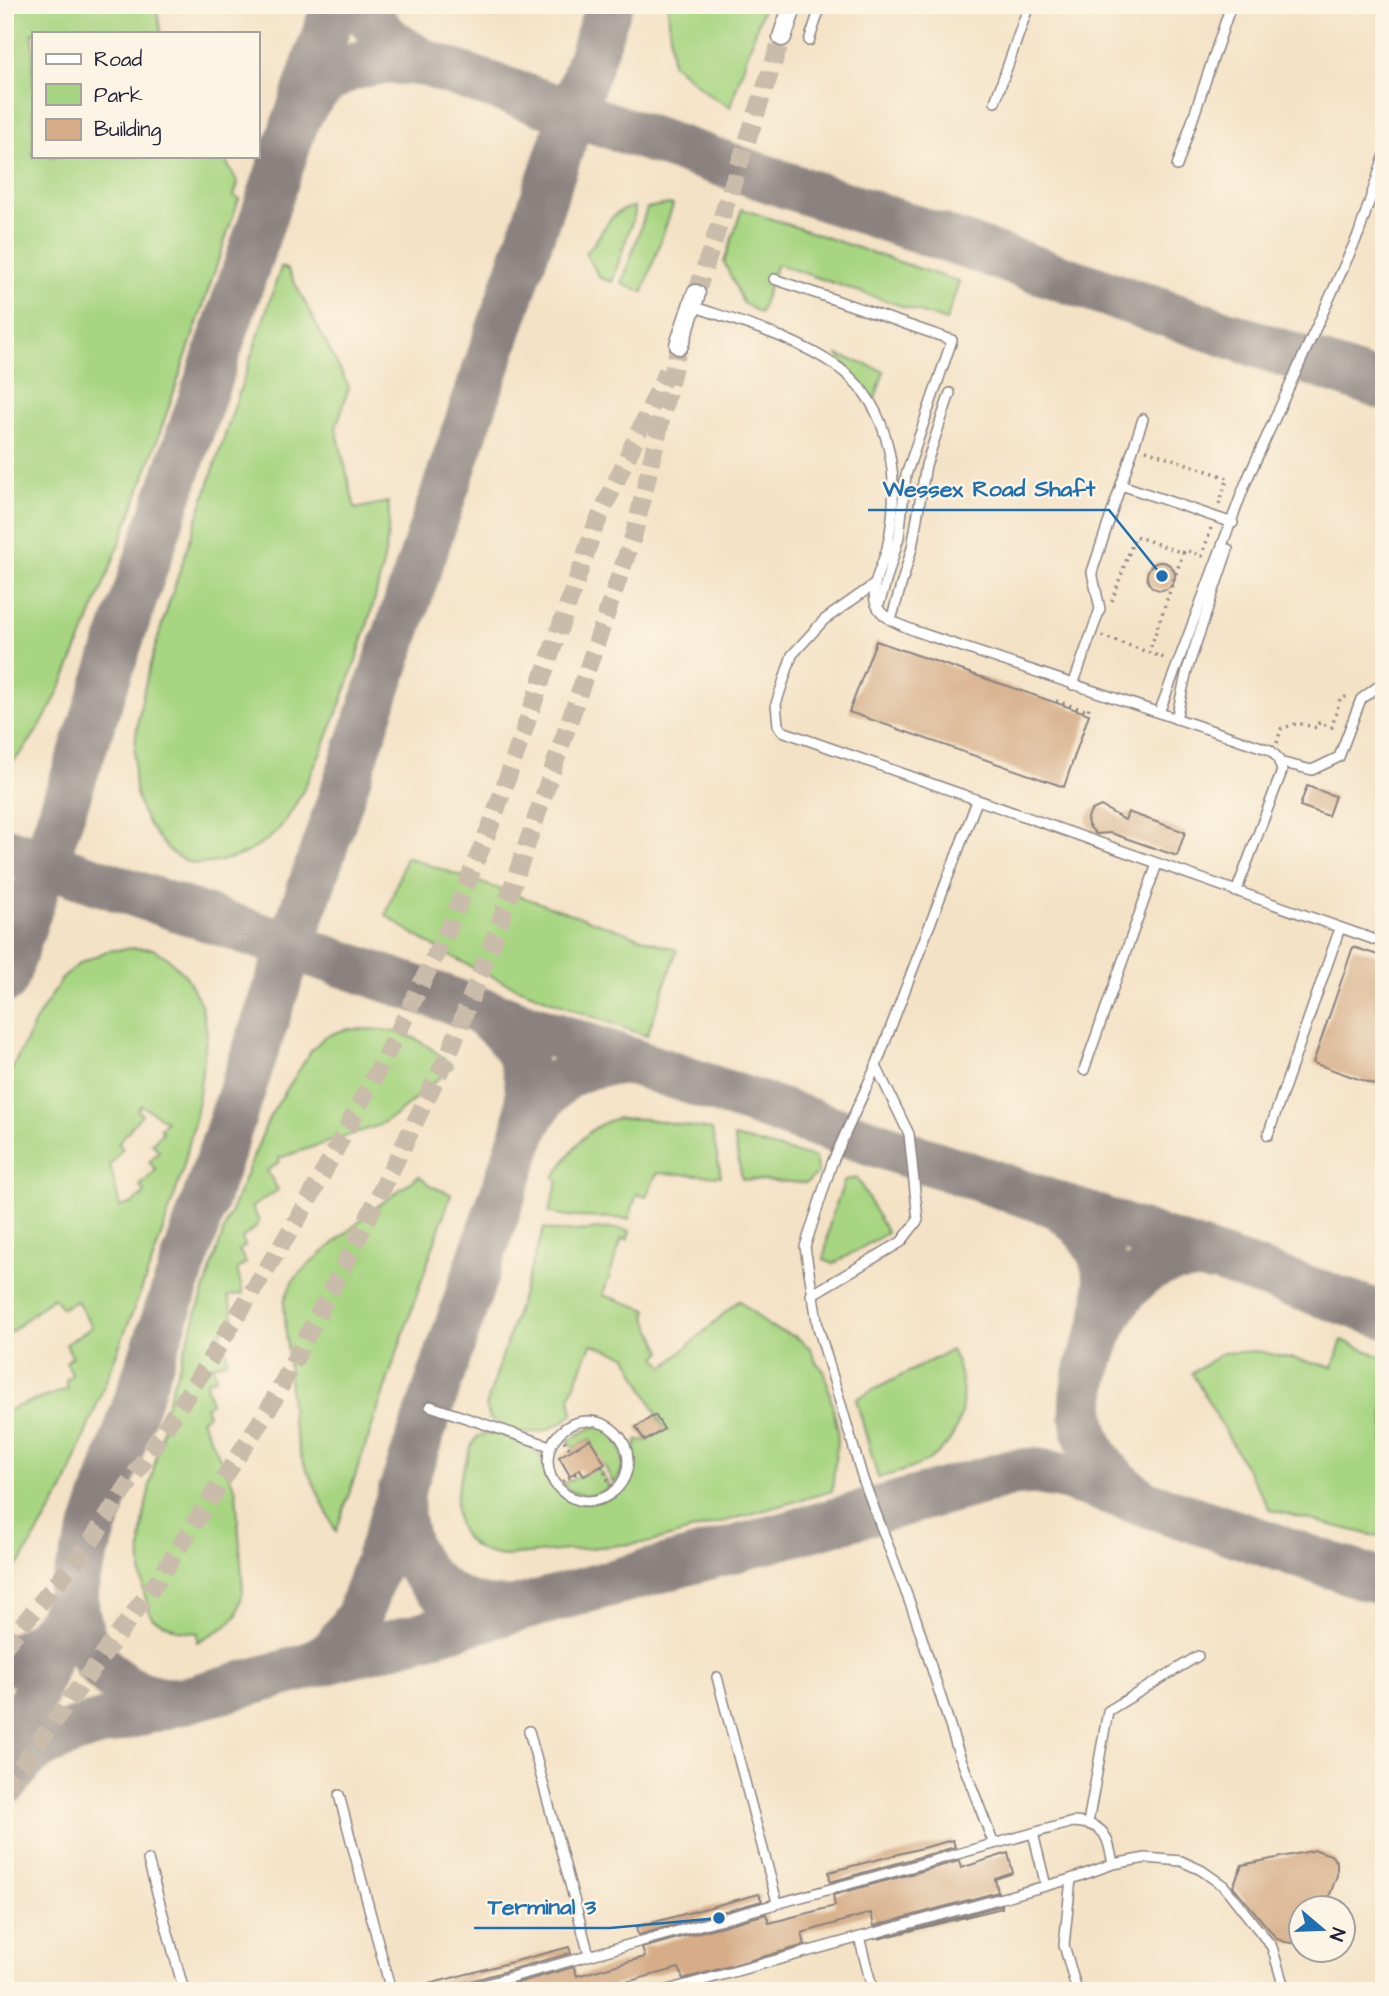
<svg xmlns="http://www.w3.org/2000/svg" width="1389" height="1996" font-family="'Architects Daughter',sans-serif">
  <rect width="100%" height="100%" fill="#fcf5e5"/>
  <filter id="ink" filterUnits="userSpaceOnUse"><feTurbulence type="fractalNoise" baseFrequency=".0143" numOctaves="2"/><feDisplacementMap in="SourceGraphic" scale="14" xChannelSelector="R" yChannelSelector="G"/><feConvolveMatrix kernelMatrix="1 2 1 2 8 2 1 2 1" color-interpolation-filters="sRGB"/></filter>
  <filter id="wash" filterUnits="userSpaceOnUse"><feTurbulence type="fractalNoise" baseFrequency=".00686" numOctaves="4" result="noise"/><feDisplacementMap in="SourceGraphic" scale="28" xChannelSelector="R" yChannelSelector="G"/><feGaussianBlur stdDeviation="1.57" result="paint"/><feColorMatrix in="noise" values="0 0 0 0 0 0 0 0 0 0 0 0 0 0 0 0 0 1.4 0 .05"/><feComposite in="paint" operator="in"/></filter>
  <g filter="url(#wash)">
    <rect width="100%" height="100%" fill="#f4e2c6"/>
    <!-- green -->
    <g fill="#a8d582" stroke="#657c5e" stroke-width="2" fill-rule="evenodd">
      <path d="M5 5H156L161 33H33V156H223L238 183 234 196 239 199C191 339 147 481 90 618 69 669 46 732 5 770Z"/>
      <path d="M457 5H526C503 21 480 19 457 5Z"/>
      <polygon points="668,5 764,5 730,107 708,94 672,63"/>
      <polygon points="669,204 673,205 643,292 622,284 647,208"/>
      <path d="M634 207 635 213 612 282 600 278 585 253C602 240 606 209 634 207Z"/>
      <polygon points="742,209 959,282 946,321 777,264 760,313 743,303 724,262"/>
      <path d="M281 267 288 270 349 387 336 428 355 509 388 502C398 565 324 762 288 817 272 841 248 855 221 861 199 867 183 864 167 848 146 826 133 799 134 770 134 694 168 608 191 537 221 447 251 357 281 267Z"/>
      <polygon points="838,355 884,371 874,402"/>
      <path d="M406 857 677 950 647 1036C555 1003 465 974 386 915Z"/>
      <path d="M133 948 153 949 168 958 186 976 201 1004 207 1032 197 1110 182 1173 154 1257 64 1489 20 1563 5 1580V1414L13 1408 68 1389 66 1380 72 1375 66 1362 72 1356 66 1344 92 1327 77 1301 62 1308 53 1297 5 1337V1083L35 1022 61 980 80 963 107 951ZM141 1105 166 1121 160 1129 163 1132 152 1143 159 1151 149 1162 156 1170 140 1186 145 1193 133 1203 120 1207 110 1165 123 1148 118 1144 142 1114 137 1111Z"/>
      <path d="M346 1029C399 1029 411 1030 453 1066L396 1115 377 1126 279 1158V1162L267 1171 278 1190 252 1207 259 1221 255 1228 242 1238 245 1246 239 1250 246 1263 237 1269 243 1294 228 1296 236 1326 221 1330 228 1360 213 1365 216 1378 206 1382 211 1403 205 1407 208 1414 201 1420 236 1490 243 1591 237 1615 227 1626 197 1642 198 1633 177 1630 152 1618C126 1558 151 1484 164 1423L161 1421 227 1221 270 1116 311 1051 324 1037Z"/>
      <path d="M617 1118 647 1119 712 1130 721 1176 657 1173 646 1197 637 1194 629 1219C598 1215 581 1221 549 1212L558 1181 554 1177C573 1150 583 1128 617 1118Z"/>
      <polygon points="734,1137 815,1158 818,1173 806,1183 742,1179"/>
      <polygon points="419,1176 433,1187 451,1194 336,1532 301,1457 292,1421 284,1302 292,1282 306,1267 379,1205"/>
      <polygon points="857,1178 887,1233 833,1264 824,1260 830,1221 845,1180"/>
      <path d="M544 1228C572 1237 601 1224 630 1231L627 1240 622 1238 603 1295 648 1310 646 1317 662 1351 656 1357 665 1367 739 1300 770 1327 796 1337 810 1348 816 1362 825 1372 838 1431 832 1491 652 1542 506 1556C453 1552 448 1510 464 1467 468 1457 470 1445 477 1437 493 1429 531 1440 541 1456 546 1466 546 1477 553 1486 571 1508 606 1508 624 1486 635 1471 630 1455 638 1440L646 1441 664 1429 627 1356 591 1344 570 1397 573 1414C546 1437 520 1439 489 1418L486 1406Z"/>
      <polygon points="1342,1340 1384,1358 1384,1538 1270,1510 1192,1373 1223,1353 1257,1351 1333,1367"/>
      <path d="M951 1350C970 1386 967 1435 930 1459 914 1469 895 1473 878 1478L856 1399Z"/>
      <path d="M592 1427 606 1428C623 1442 631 1465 614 1484L590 1439 574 1448 568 1441Z"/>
      <path d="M598 1468 610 1488C595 1498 575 1498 562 1484Z"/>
    </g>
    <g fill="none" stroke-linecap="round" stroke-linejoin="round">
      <!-- taxiway -->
      <g stroke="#8b8280" stroke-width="47">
        <path d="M364 5C376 35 401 50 428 64"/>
        <path d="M293 128C318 67 367 54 428 64L1384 387"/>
        <polyline points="5,850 1384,1315"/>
        <polyline points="5,980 335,5"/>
        <path d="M525 1129C547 1083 578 1057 631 1063"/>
        <path d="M1059 1206C1102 1238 1114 1271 1104 1323"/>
        <path d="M401 1497C398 1563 442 1611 508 1610"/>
        <path d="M1136 1497C1112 1480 1090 1456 1084 1425 1079 1398 1086 1373 1095 1347 1114 1293 1147 1249 1210 1259"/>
        <path d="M76 1585C70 1650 117 1704 183 1700"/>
        <polyline points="5,1663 43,1642 61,1621"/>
        <path d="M314 1663 334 1651 359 1616 525 1129C535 1077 525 1043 480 1012"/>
        <polyline points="5,1776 93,1531 609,5"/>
        <path d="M7 1781C29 1747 47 1741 84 1728L1012 1473 1034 1471 1067 1477 1384 1583"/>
      </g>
    </g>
    <g id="blocks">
      <!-- building -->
      <g fill="#d6ad88">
        <circle cx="1161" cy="576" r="14"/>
        <polygon points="876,641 1089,714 1064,787 849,712"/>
        <polygon points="1307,786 1335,796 1328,816 1300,806"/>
        <polygon points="1101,806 1125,820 1128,812 1185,832 1177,856 1111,833 1096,834 1088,825 1087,818 1092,810"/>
        <polygon points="1353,947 1384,957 1384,1088 1313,1063"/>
        <polygon points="655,1415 664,1429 645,1441 636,1427"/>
        <polygon points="590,1439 605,1464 584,1476 580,1469 570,1476 559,1457"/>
        <polygon points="953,1840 955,1847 830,1882 829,1872"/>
        <polygon points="1316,1850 1331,1855 1337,1862 1337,1875 1325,1908 1301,1908 1301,1944 1285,1942 1277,1939 1233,1886 1242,1865"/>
        <polygon points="1008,1853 1013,1873 995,1879 998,1892 874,1926 871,1913 802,1933 805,1945 683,1979 679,1968 611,1986 612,1991 488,1991 574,1967 577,1976 645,1957 642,1948 766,1914 769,1923 835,1906 833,1895 959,1861 961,1868"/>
        <polygon points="759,1894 762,1901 638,1935 636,1927"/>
        <polygon points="1002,1905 1002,1908 878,1939"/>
        <polygon points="569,1947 571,1953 459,1984 454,1991 421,1991 421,1986"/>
      </g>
    </g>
  </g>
  <g filter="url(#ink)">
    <use href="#blocks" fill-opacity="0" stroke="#8b8280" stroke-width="2"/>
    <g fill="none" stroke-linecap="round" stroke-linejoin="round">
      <!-- minor-tunnel -->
      <g stroke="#cabcaa" stroke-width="18" stroke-dasharray="18 9" stroke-linecap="butt">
        <polyline points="696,294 782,37"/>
        <polyline points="5,1646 92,1540 206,1366 305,1207 398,1032 450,925 492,822 595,527 667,371"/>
        <polyline points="5,1788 156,1583 271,1405 353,1248 450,1051 498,928 634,534 679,345"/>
      </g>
      <!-- service casing -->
      <g stroke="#8b8280" stroke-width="12">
        <g id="service">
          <polyline points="809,41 821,5"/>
          <polyline points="995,102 1029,5"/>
          <polyline points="1177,166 1231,5"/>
          <polyline points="774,279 952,340 906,475 899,537 880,602"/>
          <path d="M692 306C742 323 795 337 839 368 894 408 901 487 887 548 883 565 869 586 876 604 882 619 901 625 915 631L1270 750 1278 758 1282 771 1236 892"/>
          <polyline points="1121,485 1233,523"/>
          <polyline points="875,584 824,620 792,655 776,704 778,725 782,731 1384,943"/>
          <polyline points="891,620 912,548 926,465 950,393"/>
          <polyline points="1073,685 1100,609 1092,572 1143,419"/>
          <polyline points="1159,713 1246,482 1359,233 1384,157"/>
          <polyline points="1176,719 1187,670 1228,549"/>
          <polyline points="1279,762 1312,770 1339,757 1361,699 1384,682"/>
          <polyline points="977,801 876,1066 832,1163 805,1247 818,1327 863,1479 916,1619 958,1751 993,1842"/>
          <polyline points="1084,1070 1157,864"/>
          <polyline points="1268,1135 1340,928"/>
          <polyline points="811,1295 901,1242 918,1220 909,1134 876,1066"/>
          <polyline points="430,1406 550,1446"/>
          <circle cx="588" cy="1461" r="40"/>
          <polyline points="717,1677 777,1902"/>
          <polyline points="529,1731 589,1955"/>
          <polyline points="339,1795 391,1991"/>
          <polyline points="1088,1823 1108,1711 1198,1656"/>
          <polyline points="1033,1833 1046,1886"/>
          <polyline points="148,1860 184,1991"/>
          <polyline points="1071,1879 1064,1945 1077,1991"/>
          <polyline points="859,1937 873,1991"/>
          <path d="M461 1991 1073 1822C1105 1824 1107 1834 1113 1864"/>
          <polyline points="664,1991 1071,1879 1113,1864 1146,1858 1181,1861 1201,1870 1224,1886 1272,1947 1285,1991"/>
        </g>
      </g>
      <!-- minor casing -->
      <g stroke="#8b8280" stroke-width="21">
        <g id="minor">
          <polyline points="782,37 793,5"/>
          <polyline points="679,345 696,294"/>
        </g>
      </g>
      <!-- path -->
      <g stroke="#8b8280" stroke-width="3.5" stroke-dasharray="2 5" stroke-linecap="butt">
        <polyline points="1146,450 1228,478 1219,504"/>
        <polyline points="1183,553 1185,550 1202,556 1211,528"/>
        <polyline points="1112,601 1135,536 1183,553 1149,652"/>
        <polyline points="1102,636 1167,659"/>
        <polyline points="1056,701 1088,711 1090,703"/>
        <polyline points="1277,743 1281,729 1298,723 1317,728 1319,723 1332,727 1340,699 1350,695"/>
        <polyline points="560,1435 571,1450"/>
        <polyline points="601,1466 614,1491"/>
        <polyline points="556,1485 581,1471"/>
      </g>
      <!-- service -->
      <use href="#service" stroke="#fff" stroke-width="9"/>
      <!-- minor -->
      <use href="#minor" stroke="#fff" stroke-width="18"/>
    </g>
  </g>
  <!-- callouts -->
  <path fill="none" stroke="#1f6fb2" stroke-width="2.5" d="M1162 576L1109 510H868M719 1918L610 1928H474"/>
  <g fill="#1f6fb2" stroke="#fcf5e5" stroke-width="2.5">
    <circle cx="1162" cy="576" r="7"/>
    <circle cx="719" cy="1918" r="7"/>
  </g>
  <g font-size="23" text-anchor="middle" font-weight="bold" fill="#1f6fb2" stroke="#fcf5e5" stroke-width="5" stroke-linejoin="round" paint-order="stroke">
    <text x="989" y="496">Wessex Road Shaft</text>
    <text x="542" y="1914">Terminal 3</text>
  </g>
  <!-- margin -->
  <rect width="1389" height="1996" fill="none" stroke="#fcf5e5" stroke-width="28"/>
  <!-- legend -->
  <rect x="32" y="32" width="228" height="126" fill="#fcf5e5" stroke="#a5a1a1" stroke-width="2"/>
  <rect x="46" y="54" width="35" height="10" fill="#ffffff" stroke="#a5a1a1" stroke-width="2"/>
  <text x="94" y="66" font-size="21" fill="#22223b">Road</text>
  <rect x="46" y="84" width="35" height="21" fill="#a8d582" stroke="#a5a1a1" stroke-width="2"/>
  <text x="94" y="102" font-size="21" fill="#22223b">Park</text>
  <rect x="46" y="119" width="35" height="21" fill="#d6ad88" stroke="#a5a1a1" stroke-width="2"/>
  <text x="94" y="136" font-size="21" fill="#22223b">Building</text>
  <!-- north arrow -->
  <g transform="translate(1322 1929) rotate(109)"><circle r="33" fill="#fcf5e5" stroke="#a5a1a1" stroke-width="2"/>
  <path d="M0-5L12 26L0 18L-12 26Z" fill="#1f6fb2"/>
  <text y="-10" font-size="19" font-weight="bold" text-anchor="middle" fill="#22223b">N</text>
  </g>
</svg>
